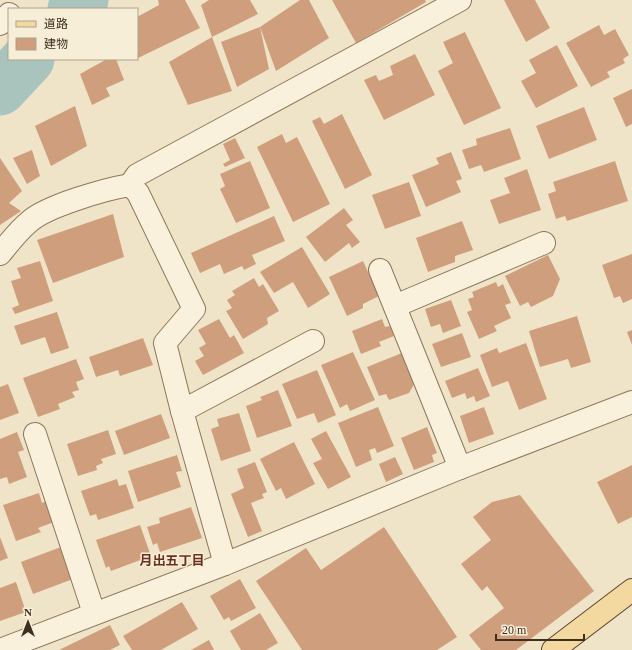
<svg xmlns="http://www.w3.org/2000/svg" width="632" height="650" font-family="'Times New Roman','Noto Sans JP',serif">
  <rect width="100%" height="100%" fill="#f0e4c8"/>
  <!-- water -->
  <polygon fill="#a9c4bc" stroke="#6f938a" points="9,55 9,59 24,59 0,90 0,64"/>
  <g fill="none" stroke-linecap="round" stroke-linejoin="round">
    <!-- river -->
    <g stroke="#a9c4bc" stroke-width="53">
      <polyline points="74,9 82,0"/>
      <polyline points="0,89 28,59"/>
    </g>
  </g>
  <!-- building -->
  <g fill="#cf9f7d">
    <polygon points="158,0 185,0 200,28 138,58 137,17 159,5"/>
    <polygon points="209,0 250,0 258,14 212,37 201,5"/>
    <polygon points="300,0 309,0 329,38 276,71 260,27 269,69 237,87 221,42 260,27"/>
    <polygon points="332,0 425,0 426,2 356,43"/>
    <polygon points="504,0 535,0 550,28 526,42"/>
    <polygon points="599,25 604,35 615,29 629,55 623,59 625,63 607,72 610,77 591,87 566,43"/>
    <polygon points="465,32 501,108 464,125 438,71 453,63 443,42"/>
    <polygon points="212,37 232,91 188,105 169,62"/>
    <polygon points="557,45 578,86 536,108 521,81 536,73 529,60"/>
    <polygon points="415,54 435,95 384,120 364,80 376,75 379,81 393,75 390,66"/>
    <polygon points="107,59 116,59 124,80 106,88 110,96 92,105 80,74"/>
    <polygon points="632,89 632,124 626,127 613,98"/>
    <polygon points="75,106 87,146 51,166 35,126"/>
    <polygon points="584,107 597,140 549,159 536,126"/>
    <polygon points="342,114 372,175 345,189 312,121 320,117 324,124"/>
    <polygon points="510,128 521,159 484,172 481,165 469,169 462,150 477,145 476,139"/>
    <polygon points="282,134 286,143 297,137 330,204 293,222 257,147"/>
    <polygon points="235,138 245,158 225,167 223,164 230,160 223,144"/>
    <polygon points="32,150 40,176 27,184 13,158"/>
    <polygon points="451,152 462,179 456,181 461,192 426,207 412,175 439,164 436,158"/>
    <polygon points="0,158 22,191 9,203 21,211 0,225"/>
    <polygon points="250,161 270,208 236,223 220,189 225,186 220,174"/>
    <polygon points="615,161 628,201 567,221 565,216 556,219 548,194 556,191 553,182"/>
    <polygon points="527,169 541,210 499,224 490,200 510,193 504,178"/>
    <polygon points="409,182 421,216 385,229 372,195"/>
    <polygon points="344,208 353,220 346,225 360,242 352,248 349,243 325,262 306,237"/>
    <polygon points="113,214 124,257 53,283 37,240"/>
    <polygon points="274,216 285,241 252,255 256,264 244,270 242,266 224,274 220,264 200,273 191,253"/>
    <polygon points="462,221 473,250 455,256 455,262 428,272 416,238"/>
    <polygon points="302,247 330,294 308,308 293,282 274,293 260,272"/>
    <polygon points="632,254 632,299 623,303 620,296 614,298 602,265"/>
    <polygon points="548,255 560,279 553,296 531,307 528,302 520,306 505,276"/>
    <polygon points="40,261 53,301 15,314 12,308 19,305 11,281 21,278 17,268"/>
    <polygon points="363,261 379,296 363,304 363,308 347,316 329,277"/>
    <polygon points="254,278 259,287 263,284 279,311 267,318 268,324 243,339 226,311 232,308 227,300 235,295 232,291"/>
    <polygon points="496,282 498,287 503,284 511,303 505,305 511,318 494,326 497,331 479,339 467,312 472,310 468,299 474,297 472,292"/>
    <polygon points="451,300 461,326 443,333 440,324 431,327 425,309"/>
    <polygon points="57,312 69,348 51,354 45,337 21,345 14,326"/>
    <polygon points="577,316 591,362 571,368 568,359 540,367 529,331"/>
    <polygon points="219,319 230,338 234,335 244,353 203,375 195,361 204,356 199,348 206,344 198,330"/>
    <polygon points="382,319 385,327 390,326 394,336 379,342 381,346 361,354 352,331"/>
    <polygon points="632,330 632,345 627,332"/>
    <polygon points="462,333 471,357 441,367 432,344"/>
    <polygon points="143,338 153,365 120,376 118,370 96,377 89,357"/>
    <polygon points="526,343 547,399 519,410 508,381 492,387 480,355 497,348 499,353"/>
    <polygon points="353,352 375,400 350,411 347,404 340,408 321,365"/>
    <polygon points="402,353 414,384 409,393 389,400 386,394 379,396 367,367"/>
    <polygon points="76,359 84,379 76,382 79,390 72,392 75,397 58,404 60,409 38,417 23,378"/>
    <polygon points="478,368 490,396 476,402 474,396 467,399 465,393 452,398 445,381"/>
    <polygon points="317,370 336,415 318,423 314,413 297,419 282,384"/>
    <polygon points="8,384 19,413 0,420 0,387"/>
    <polygon points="278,390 292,426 257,438 246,406 262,400 260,397"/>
    <polygon points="378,407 394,446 377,453 375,448 369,450 372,460 356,467 338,423"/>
    <polygon points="484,407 494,434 469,443 460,416"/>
    <polygon points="239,413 251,451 221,461 211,429 219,426 217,419"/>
    <polygon points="161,414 170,438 124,455 115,431"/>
    <polygon points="427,427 437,453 432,455 434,462 414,470 401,438"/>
    <polygon points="108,430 116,454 101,459 103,463 96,466 97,470 78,476 67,444"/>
    <polygon points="326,431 351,477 328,489 313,463 322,459 311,439"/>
    <polygon points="17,432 24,450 18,452 27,477 9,484 7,477 0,479 0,439"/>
    <polygon points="294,442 315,484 286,499 281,488 276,491 260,459"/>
    <polygon points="177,455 182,471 176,472 181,487 138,502 128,471"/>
    <polygon points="395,457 403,474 386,482 379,464"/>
    <polygon points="255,462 267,492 262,494 264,498 251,503 262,531 248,537 231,494 244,488 237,469"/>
    <polygon points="632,465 632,517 618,524 597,482"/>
    <polygon points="117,479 119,486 126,484 134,508 98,520 96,514 90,516 81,491"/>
    <polygon points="39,493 42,503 46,501 54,522 38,528 41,532 16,541 3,505"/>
    <polygon points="520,495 594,591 516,650 481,650 469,635 504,608 487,586 482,591 461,564 491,540 473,517 492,502"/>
    <polygon points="191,507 202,538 160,552 157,543 153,545 147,527 160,523 159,518"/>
    <polygon points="140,525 151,556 111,571 109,566 106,568 96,540"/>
    <polygon points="384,527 457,637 437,650 302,650 256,581 306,548 321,570"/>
    <polygon points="0,537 8,558 0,561"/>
    <polygon points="61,547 73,579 33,594 21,562"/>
    <polygon points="240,579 256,608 231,621 229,617 224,620 210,596"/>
    <polygon points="16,582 26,612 0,621 0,588"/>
    <polygon points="182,602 198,629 161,650 132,650 123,636"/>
    <polygon points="260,613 278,643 266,650 241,650 230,631"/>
    <polygon points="110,625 120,645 110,650 59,650"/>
    <polygon points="209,640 214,650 191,650"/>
  </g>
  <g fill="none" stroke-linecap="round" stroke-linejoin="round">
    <!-- minor casing -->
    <g stroke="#8d765c" stroke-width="24">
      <g id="minor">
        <polyline points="0,24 9,14"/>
        <polyline points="130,185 137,175 460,0"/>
        <path d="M0 254C9 243 18 231 29 222 46 206 106 189 130 185L138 193 194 309 165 343 182 411 225 564"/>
        <polyline points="380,270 460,468"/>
        <polyline points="395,306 544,243"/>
        <polyline points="182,411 313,341"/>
        <polyline points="35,434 94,613"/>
        <polyline points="0,650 225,564 460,468 632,402"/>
      </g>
    </g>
    <!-- major casing -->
    <g stroke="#5b4430" stroke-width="24">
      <polyline id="major" points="553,650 632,590"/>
    </g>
    <!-- minor -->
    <use href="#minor" stroke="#faf1dc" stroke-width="22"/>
    <!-- major -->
    <use href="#major" stroke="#f3d9a0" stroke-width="22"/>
  </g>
  <g text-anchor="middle" stroke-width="3" stroke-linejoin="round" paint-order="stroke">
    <!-- neighbourhood labels -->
    <g font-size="13" font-weight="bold" fill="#6b2e1e" stroke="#f7eed8">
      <text x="172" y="565">月出五丁目</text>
    </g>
  </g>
  <!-- legend -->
  <rect x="8" y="8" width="130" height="52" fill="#f7eed8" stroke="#ada18e"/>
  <rect x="16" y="21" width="20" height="6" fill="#f3d9a0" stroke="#ada18e"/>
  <text x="44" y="28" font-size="12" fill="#3d2e20">道路</text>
  <rect x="16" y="38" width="20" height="12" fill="#cf9f7d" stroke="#ada18e"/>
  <text x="44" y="48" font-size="12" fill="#3d2e20">建物</text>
  <!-- north arrow -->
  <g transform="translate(28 622)" stroke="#f7eed8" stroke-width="3" paint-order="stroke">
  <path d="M0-3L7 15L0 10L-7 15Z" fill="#3d2e20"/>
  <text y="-6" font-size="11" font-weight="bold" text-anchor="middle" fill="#3d2e20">N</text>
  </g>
  <!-- scale -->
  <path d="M496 634v6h88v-6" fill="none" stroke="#3d2e20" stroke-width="2"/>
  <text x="502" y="634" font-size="12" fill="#3d2e20" stroke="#f7eed8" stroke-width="3" paint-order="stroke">20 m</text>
</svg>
